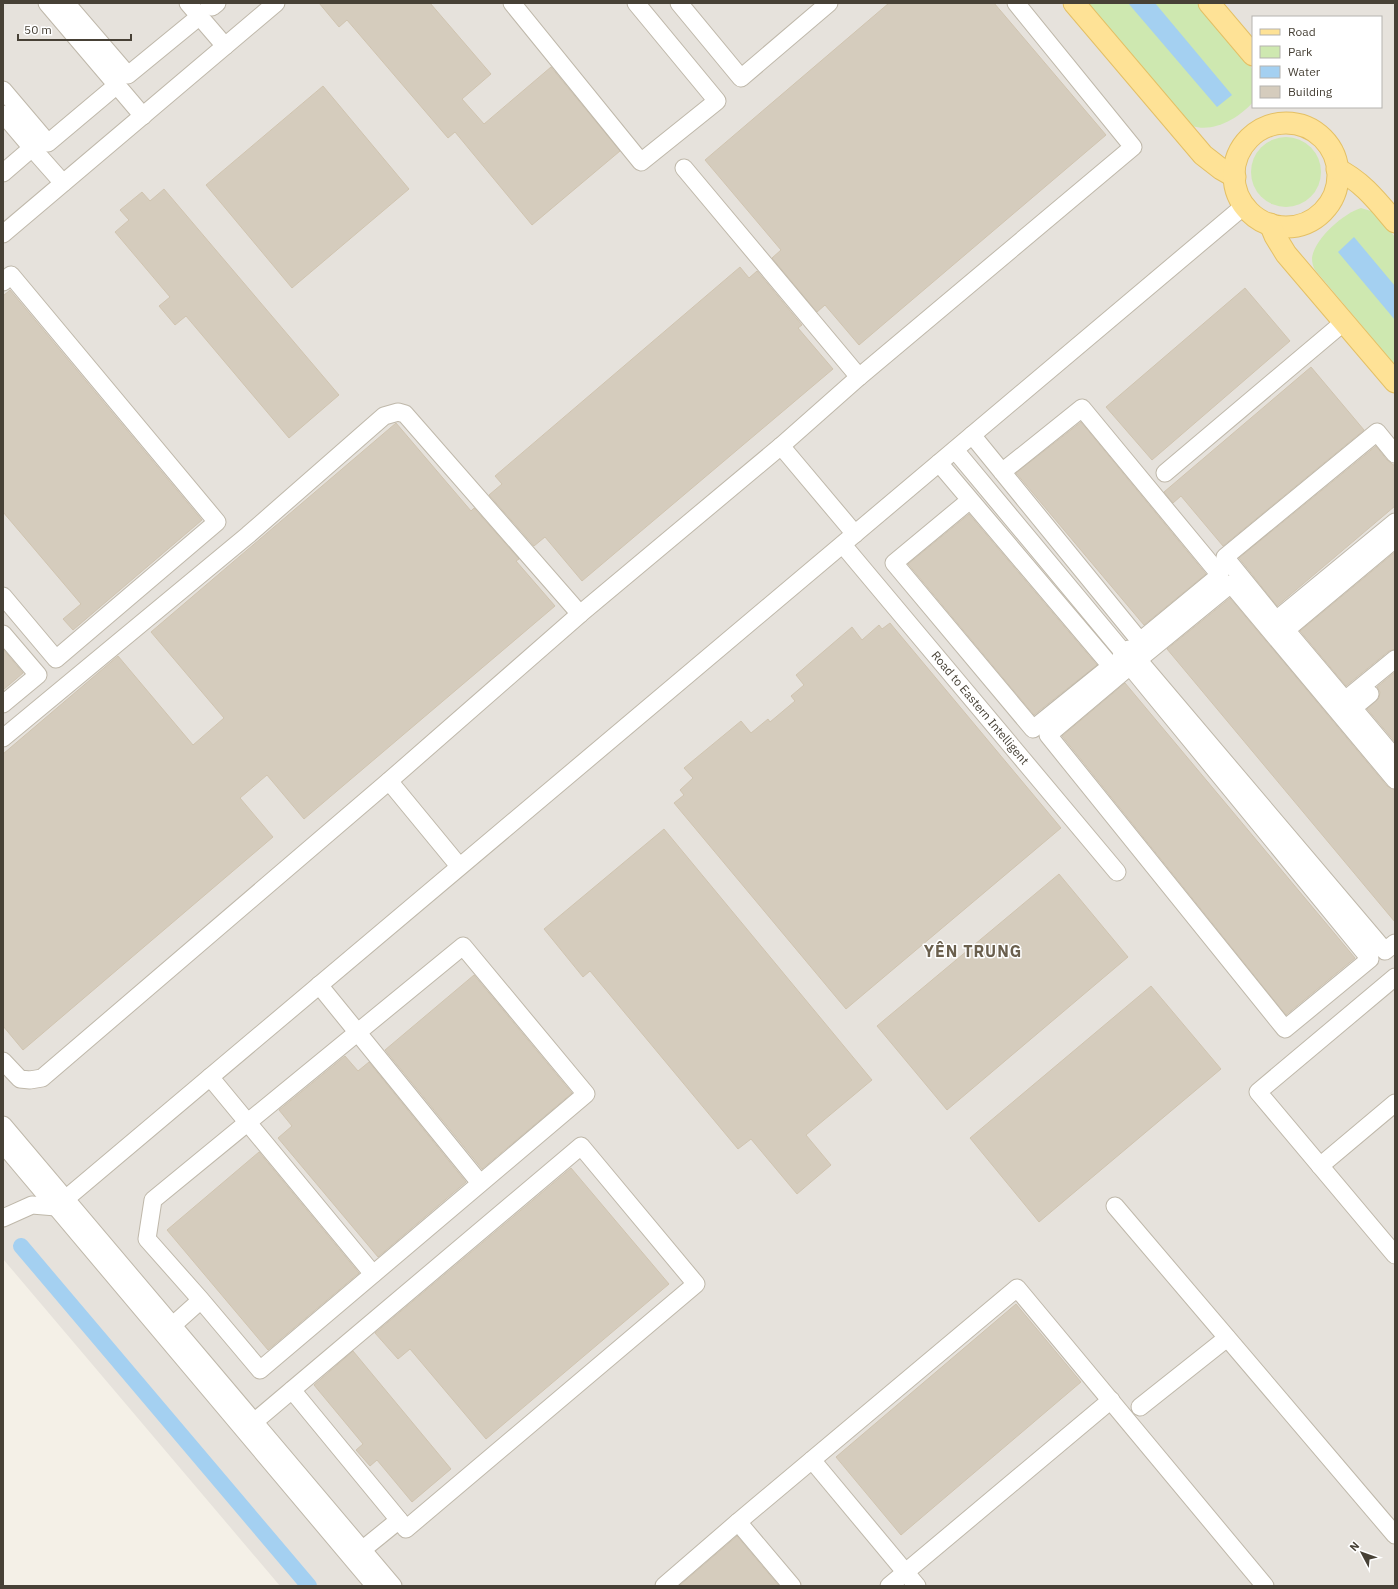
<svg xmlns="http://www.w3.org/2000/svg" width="1398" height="1589" font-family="'IBM Plex Sans',sans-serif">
  <rect width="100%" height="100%" fill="#f4f0e7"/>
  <!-- industrial -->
  <path fill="#e6e2dc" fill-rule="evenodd" d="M3 3H1395V1586H280L3 1259ZM1253 17H1381V107H1253Z"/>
  <!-- green -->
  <g fill="#cee8b0">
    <path d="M1088 3H1198L1251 67 1253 71V102C1239 118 1214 133 1192 126Z"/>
    <circle cx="1286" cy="172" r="35"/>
    <path d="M1361 208 1374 212 1395 237V365L1315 270C1313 266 1312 263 1312 258 1314 239 1344 213 1361 208Z"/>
  </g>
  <!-- water -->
  <g fill="#a4d0f1">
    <polygon points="1128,3 1155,3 1232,95 1217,107"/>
    <polygon points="1354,237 1395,286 1395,320 1338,252"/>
  </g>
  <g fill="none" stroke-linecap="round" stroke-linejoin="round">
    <!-- canal -->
    <polyline stroke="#a4d0f1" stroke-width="16" points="21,1246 309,1586"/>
  </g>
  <!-- building -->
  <g fill="#d5ccbd" stroke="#d0c4b0">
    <polygon points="319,3 430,3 491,74 462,99 484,124 551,67 620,151 532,225 455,132 448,138 347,20 339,27"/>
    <polygon points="889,3 994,3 1106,135 859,345 825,305 817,312 772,258 781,250 705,160"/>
    <polygon points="323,86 409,189 292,288 206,185"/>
    <polygon points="164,189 339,395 289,438 186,316 175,325 159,306 170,297 115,232 129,220 120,210 142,192 150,201"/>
    <polygon points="740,267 749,278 757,271 802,325 798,328 833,369 582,581 545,537 534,546 489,495 502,484 495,476"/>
    <polygon points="1245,288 1290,341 1152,460 1106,407"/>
    <polygon points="10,290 202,520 73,630 63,619 81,604 3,512 3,296"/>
    <polygon points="1311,367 1364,430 1223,546 1181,496 1173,503 1164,492"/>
    <polygon points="1081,422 1206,574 1144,625 1016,473"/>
    <polygon points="396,423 471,511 474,508 519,559 516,561 555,606 304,819 267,775 240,798 273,837 23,1050 3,1026 3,754 118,656 193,745 224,718 151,632"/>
    <polygon points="1376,446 1387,460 1395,466 1395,506 1277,606 1239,558"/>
    <polygon points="969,514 1097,665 1034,715 908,564"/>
    <polygon points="1395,552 1395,649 1389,651 1346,686 1300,631"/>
    <polygon points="1230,598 1387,786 1395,790 1395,922 1167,649"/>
    <polygon points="890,623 1061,828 846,1009 674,803 684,795 680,790 693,778 684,768 741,721 751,733 768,719 770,722 795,701 791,696 804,685 796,675 852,627 862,640 879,625 882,629"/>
    <polygon points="3,649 23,673 3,690"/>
    <polygon points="1395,672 1395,742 1367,709 1379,698 1380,692 1377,687"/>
    <polygon points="1125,683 1355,958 1286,1015 1062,736"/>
    <polygon points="664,829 872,1080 806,1135 831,1165 797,1194 751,1139 738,1149 590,971 583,977 544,929"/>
    <polygon points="1059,874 1128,957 947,1110 877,1026"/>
    <polygon points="474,975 572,1093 482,1169 385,1050"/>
    <polygon points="1151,986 1221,1069 1039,1222 970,1138"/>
    <polygon points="345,1056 358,1071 369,1062 466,1182 378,1257 278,1138 292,1126 279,1110"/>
    <polygon points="259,1152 359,1273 268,1350 167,1230"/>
    <polygon points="571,1168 669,1284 486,1439 410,1349 398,1359 375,1333"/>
    <polygon points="1016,1304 1081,1382 901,1535 836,1457"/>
    <polygon points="353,1351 451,1469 412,1502 377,1460 370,1466 356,1450 363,1444 314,1385"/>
    <polygon points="737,1536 779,1586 679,1586"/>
  </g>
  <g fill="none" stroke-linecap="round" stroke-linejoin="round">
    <!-- minor casing -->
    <g stroke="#bfb8aa" stroke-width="19">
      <g id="minor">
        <polyline points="47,3 143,116"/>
        <polyline points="66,3 128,75 200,16"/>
        <polyline points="188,3 225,46"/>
        <polyline points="209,3 212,7 217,3"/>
        <polyline points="512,3 641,162 717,101 636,3"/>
        <polyline points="679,3 741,78 829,3"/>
        <polyline points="3,90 48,143 117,85"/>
        <polyline points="3,114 32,148 3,173"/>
        <polyline points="32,148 63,183"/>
        <polyline points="684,168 859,377"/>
        <polyline points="3,234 276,3"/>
        <polyline points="3,282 11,275 217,522 56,659 3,596"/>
        <polyline points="972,435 1140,641 1220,575 1082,408 1002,472"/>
        <polyline points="781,446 855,534"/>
        <polyline points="955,450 1124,653"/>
        <polyline points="1395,454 1377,432 1225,557 1276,620 1395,522"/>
        <polyline points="939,463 1111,666 1033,729 894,563 970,500"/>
        <polyline points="1165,473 1344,322"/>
        <polyline points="1395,539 1286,630 1345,700 1395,659"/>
        <polyline points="843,545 1117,872"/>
        <polyline points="3,634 38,675 3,704"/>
        <polyline points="1138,660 1231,584 1395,780"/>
        <polyline points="1130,666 1048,735 1285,1029 1370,959 1130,666 1121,656 1129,649 1385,951 1395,943"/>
        <polyline points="1370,694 1353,708 1395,758"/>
        <polyline points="3,738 248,535 384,416 398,412 405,414 580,614"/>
        <polyline points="389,781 459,866"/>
        <polyline points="1395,977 1258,1092 1395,1255"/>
        <polyline points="319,985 480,1183"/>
        <polyline points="3,1061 20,1079 30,1080 42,1078 389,781 580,614 781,446 859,377 1133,147 1016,3"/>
        <polyline points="210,1077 373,1274"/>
        <polyline points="3,1125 393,1586"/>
        <polyline points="3,1144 375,1586"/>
        <polyline points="1320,1166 1395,1103"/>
        <polyline points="1115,1206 1395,1535"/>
        <polyline points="3,1218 32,1205 56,1207 1244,206"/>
        <polyline points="173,1325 201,1300 260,1370 586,1094 463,946 153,1200 147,1239 201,1300"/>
        <polyline points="292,1390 399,1520"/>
        <polyline points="1140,1407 1227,1338"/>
        <polyline points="254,1422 581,1146 696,1284 406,1529 399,1520 362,1550"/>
        <polyline points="812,1460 917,1586"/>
        <polyline points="738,1522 1017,1288 1265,1586"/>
        <polyline points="664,1586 738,1522 792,1586"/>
        <polyline points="889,1586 1111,1400"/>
      </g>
    </g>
    <!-- major casing -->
    <g stroke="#e4c065" stroke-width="23">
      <g id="major">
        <polyline points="1074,3 1203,155 1221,169 1235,177"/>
        <polyline points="1209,3 1253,55"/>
        <circle cx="1286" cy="175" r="52"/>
        <path d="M1337 169C1362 181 1378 202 1395 222"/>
        <polyline points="1270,224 1275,236 1286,254 1395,382"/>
      </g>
    </g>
    <!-- minor -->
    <use href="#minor" stroke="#fff" stroke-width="17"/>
    <!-- major -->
    <use href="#major" stroke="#fee296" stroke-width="21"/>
  </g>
  <g text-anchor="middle" stroke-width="3" stroke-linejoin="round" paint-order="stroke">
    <!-- street labels -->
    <g font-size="12" fill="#474136" stroke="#fff">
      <text transform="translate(980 708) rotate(50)" y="4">Road to Eastern Intelligent</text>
    </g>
    <!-- district labels -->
    <g font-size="16" font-weight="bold" letter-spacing="1" fill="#6a5f4d" stroke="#fff">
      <text x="973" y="957">YÊN TRUNG</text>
    </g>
  </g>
  <!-- border -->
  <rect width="1398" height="1589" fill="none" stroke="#474136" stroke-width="8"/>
  <!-- legend -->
  <rect x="1252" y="16" width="130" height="92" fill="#ffffff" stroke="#b5b3af"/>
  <rect x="1260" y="29" width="20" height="6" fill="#fee296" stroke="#b5b3af"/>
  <text x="1288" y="36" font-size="12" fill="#474136">Road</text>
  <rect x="1260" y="46" width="20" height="12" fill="#cee8b0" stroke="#b5b3af"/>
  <text x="1288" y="56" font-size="12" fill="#474136">Park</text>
  <rect x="1260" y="66" width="20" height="12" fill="#a4d0f1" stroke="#b5b3af"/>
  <text x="1288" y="76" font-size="12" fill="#474136">Water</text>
  <rect x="1260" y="86" width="20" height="12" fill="#d5ccbd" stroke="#b5b3af"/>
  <text x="1288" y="96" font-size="12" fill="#474136">Building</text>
  <!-- north arrow -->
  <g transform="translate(1362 1553) rotate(311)" stroke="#ffffff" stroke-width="3" paint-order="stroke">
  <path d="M0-3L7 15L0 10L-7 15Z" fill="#474136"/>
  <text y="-6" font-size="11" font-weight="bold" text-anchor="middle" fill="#474136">N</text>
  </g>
  <!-- scale -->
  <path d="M18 34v6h113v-6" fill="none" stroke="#474136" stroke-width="2"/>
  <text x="24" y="34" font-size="12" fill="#474136" stroke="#ffffff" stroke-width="3" paint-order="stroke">50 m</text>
</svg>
